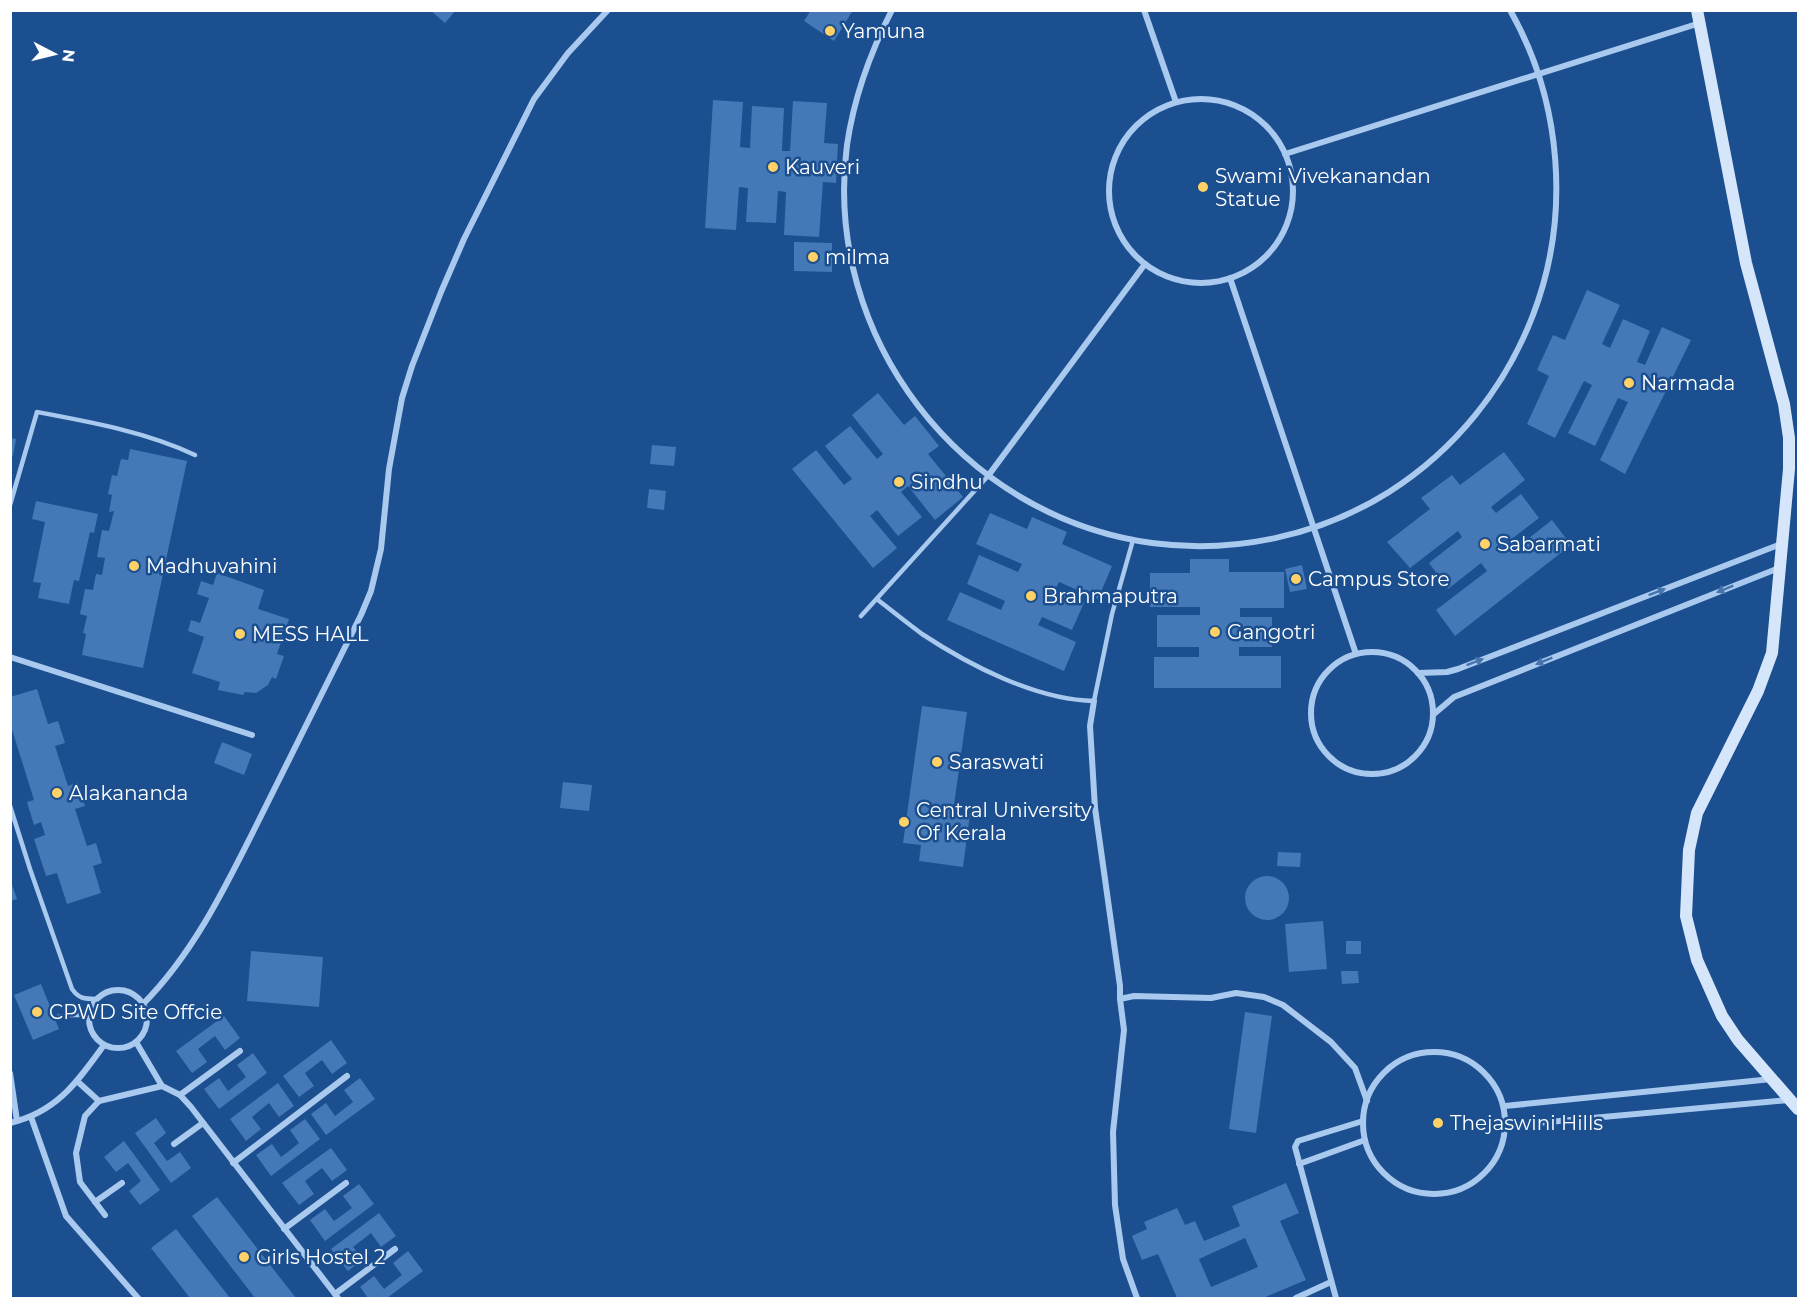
<svg xmlns="http://www.w3.org/2000/svg" width="1809" height="1309" font-family="Montserrat,sans-serif">
  <rect width="100%" height="100%" fill="#1b4f8f"/>
  <!-- building -->
  <g fill="#4478b7" fill-rule="evenodd">
    <polygon points="430,10 456,10 445,23"/>
    <polygon points="811,10 853,10 834,41 804,21"/>
    <polygon points="713,100 743,102 740,147 750,148 752,106 784,108 782,151 790,151 793,101 827,103 824,143 838,144 836,183 823,182 819,237 784,235 786,192 778,191 776,223 746,222 748,188 739,187 736,230 705,228"/>
    <polygon points="794,242 832,243 832,272 794,271"/>
    <polygon points="1587,290 1620,305 1602,344 1610,348 1623,319 1650,331 1637,362 1645,365 1662,327 1691,340 1625,474 1600,460 1628,402 1618,398 1595,446 1568,433 1592,385 1584,381 1555,438 1527,424 1549,376 1537,370 1553,335 1565,340"/>
    <polygon points="878,393 904,425 915,416 939,446 928,454 963,497 935,520 908,486 901,492 922,517 898,536 877,510 870,516 897,548 873,568 792,469 816,450 844,485 852,479 825,446 850,426 877,459 883,454 852,415"/>
    <polygon points="10,438 16,439 13,456 10,455"/>
    <polygon points="652,445 676,447 674,466 650,464"/>
    <polygon points="130,449 187,461 143,668 82,655 86,634 83,633 87,616 80,614 85,589 93,590 96,574 102,575 105,558 97,557 102,530 109,531 114,511 109,512 112,495 108,494 112,475 117,476 121,459 128,460"/>
    <polygon points="1504,452 1525,480 1491,507 1496,513 1521,494 1539,518 1513,538 1519,546 1552,520 1571,545 1455,636 1436,610 1487,571 1481,563 1448,589 1429,563 1462,537 1458,531 1410,568 1387,542 1430,509 1421,498 1452,475 1460,485"/>
    <polygon points="649,489 666,491 664,510 647,508"/>
    <polygon points="36,501 98,514 94,533 90,532 79,581 74,580 69,604 38,598 41,583 33,582 45,522 32,519"/>
    <polygon points="990,513 1027,529 1032,517 1067,532 1062,544 1112,566 1098,599 1059,582 1055,590 1084,603 1072,630 1042,617 1038,625 1076,642 1064,671 947,620 960,592 1001,610 1005,601 967,584 979,555 1018,572 1022,564 976,544"/>
    <polygon points="1190,559 1229,559 1229,572 1284,572 1284,608 1240,608 1240,617 1272,617 1272,647 1239,647 1239,656 1281,656 1281,688 1154,688 1154,657 1199,657 1199,647 1157,647 1157,615 1200,615 1200,607 1150,607 1150,573 1190,573"/>
    <polygon points="1302,565 1307,589 1290,592 1285,569"/>
    <polygon points="217,573 264,590 258,609 289,619 277,654 284,656 276,679 272,677 268,685 256,693 245,692 243,695 218,690 220,682 192,673 204,637 188,631 191,620 200,623 209,598 197,594 201,581 213,585"/>
    <polygon points="37,689 48,724 58,721 65,743 55,746 68,786 78,782 85,806 75,809 87,846 96,843 102,863 93,866 101,893 67,904 57,873 46,876 34,839 45,835 41,822 34,825 27,802 34,800 10,723 10,697"/>
    <polygon points="922,706 967,712 953,812 970,814 963,867 919,861 921,845 903,843"/>
    <polygon points="222,742 252,754 244,775 214,763"/>
    <polygon points="563,782 592,785 589,811 560,808"/>
    <polygon points="1278,852 1301,853 1300,867 1277,866"/>
    <circle cx="1267" cy="898" r="22"/>
    <polygon points="10,879 17,899 10,901"/>
    <polygon points="1323,921 1327,969 1289,972 1285,924"/>
    <rect x="1346" y="941" width="15" height="13"/>
    <polygon points="251,951 323,957 319,1007 247,1001"/>
    <polygon points="1341,971 1358,971 1359,983 1342,984"/>
    <polygon points="41,984 59,1029 33,1040 14,995"/>
    <polygon points="1245,1012 1272,1016 1256,1133 1229,1129"/>
    <polygon points="224,1016 240,1038 225,1050 215,1036 198,1049 207,1062 192,1073 176,1051"/>
    <polygon points="331,1040 347,1063 332,1074 322,1060 305,1073 314,1086 299,1097 283,1076"/>
    <polygon points="253,1053 267,1073 219,1109 204,1089 219,1078 228,1091 246,1077 237,1065"/>
    <polygon points="360,1078 375,1099 326,1135 311,1114 326,1103 335,1116 353,1102 344,1090"/>
    <polygon points="278,1083 294,1106 279,1117 269,1103 252,1117 261,1129 246,1141 230,1119"/>
    <polygon points="156,1118 166,1133 154,1143 167,1161 180,1152 191,1168 171,1183 135,1133"/>
    <polygon points="305,1119 320,1139 271,1176 256,1155 272,1144 281,1157 289,1151 299,1143 290,1130"/>
    <polygon points="124,1141 160,1190 140,1205 129,1191 141,1181 128,1163 116,1172 104,1157"/>
    <polygon points="331,1148 347,1170 332,1181 322,1168 305,1181 314,1194 299,1205 282,1183"/>
    <path d="M1286 1183 1299 1213 1280 1221 1306 1280 1263 1298H1177L1158 1254 1142 1260 1132 1236 1147 1229 1144 1222 1177 1208 1185 1225 1195 1221 1204 1241 1240 1226 1232 1206ZM1245 1238 1258 1267 1211 1287 1199 1259Z"/>
    <polygon points="359,1184 374,1204 325,1241 310,1220 325,1209 334,1221 352,1208 343,1196"/>
    <polygon points="217,1197 296,1298 255,1298 192,1216"/>
    <polygon points="379,1213 396,1236 381,1247 371,1233 353,1247 363,1259 348,1271 331,1249"/>
    <polygon points="176,1229 230,1298 190,1298 151,1248"/>
    <polygon points="408,1251 423,1271 387,1298 368,1298 360,1287 374,1276 384,1289 402,1275 393,1263"/>
  </g>
  <g fill="none" stroke-linecap="round" stroke-linejoin="round">
    <!-- service -->
    <g stroke="#a9c9ee" stroke-width="4.5">
      <path d="M10 505 37 412C91 422 146 432 195 455"/>
      <path d="M878 600C892 611 907 623 922 634 969 665 1036 700 1094 701L1112 614 1133 540"/>
      <polyline points="861,616 988,476"/>
      <path d="M10 806 30 869 72 989C79 999 85 999 96 999"/>
      <polyline points="58,1017 68,1015 88,1015"/>
    </g>
    <!-- minor -->
    <g stroke="#a9c9ee" stroke-width="6">
      <path d="M892 10C870 53 854 97 847 145 822 337 961 517 1152 543 1234 554 1319 536 1389 492 1455 450 1505 388 1533 315 1571 216 1562 102 1510 10"/>
      <polyline points="1144,10 1176,102"/>
      <circle cx="1201" cy="191" r="92"/>
      <polyline points="1285,154 1700,23"/>
      <polyline points="1230,278 1356,654"/>
      <polyline points="988,476 1145,264"/>
      <circle cx="1372" cy="713" r="61"/>
      <polyline points="10,657 252,735"/>
      <polyline points="1418,673 1447,672 1458,669 1781,544"/>
      <polyline points="1094,701 1090,726 1095,808 1120,986 1120,999 1134,996 1211,998 1236,993 1264,997 1283,1005 1331,1042 1355,1068 1367,1101"/>
      <polyline points="1434,714 1454,697 1779,568"/>
      <circle cx="118" cy="1019" r="29"/>
      <polyline points="1120,999 1124,1030 1113,1132 1115,1205 1123,1259 1137,1298"/>
      <path d="M143 1004C192 955 224 890 255 828 291 757 325 686 361 615L371 591 381 549 389 469 402 398 412 366 441 292 464 239 534 99 568 53 608 10"/>
      <polyline points="136,1042 162,1086 180,1095 191,1107 338,1298"/>
      <circle cx="1434" cy="1123" r="71"/>
      <polyline points="10,1073 17,1121"/>
      <polyline points="77,1081 99,1101"/>
      <polyline points="180,1095 240,1051"/>
      <polyline points="1505,1106 1772,1079"/>
      <polyline points="31,1117 66,1216 138,1298"/>
      <path d="M10 1123C57 1112 77 1082 104 1045"/>
      <polyline points="1505,1126 1789,1100"/>
      <polyline points="174,1144 203,1123"/>
      <polyline points="233,1163 347,1076"/>
      <polyline points="1299,1164 1365,1140"/>
      <polyline points="95,1202 122,1183"/>
      <polyline points="105,1215 80,1182 76,1153 85,1116 99,1101 162,1086"/>
      <polyline points="284,1229 346,1183"/>
      <polyline points="335,1294 395,1249"/>
      <polyline points="1296,1298 1331,1282"/>
      <polyline points="1336,1298 1295,1147 1298,1141 1363,1121"/>
    </g>
    <!-- secondary -->
    <polyline stroke="#d6e6fa" stroke-width="12" points="1697,10 1746,263 1784,404 1789,438 1789,469 1772,653 1758,691 1697,813 1689,850 1686,916 1697,960 1722,1016 1738,1040 1798,1109"/>
  </g>
  <!-- one-way arrows -->
  <defs><path id="oneway-solid" d="M-6-.8H1V-3.2L6.5 0L1 3.2V.8H-6Z" transform="scale(1.5)"/></defs>
  <g fill="#4674ac">
    <use href="#oneway-solid" transform="translate(1725 589) rotate(158)"/>
    <use href="#oneway-solid" transform="translate(1657 592) rotate(-21)"/>
    <use href="#oneway-solid" transform="translate(1544 661) rotate(158)"/>
    <use href="#oneway-solid" transform="translate(1475 662) rotate(-21)"/>
  </g>
  <!-- markers -->
  <g fill="#ffd166" stroke="#1b4f8f" stroke-width="2">
    <circle cx="830" cy="31" r="6"/>
    <circle cx="773" cy="167" r="6"/>
    <circle cx="1203" cy="187" r="6"/>
    <circle cx="813" cy="257" r="6"/>
    <circle cx="1629" cy="383" r="6"/>
    <circle cx="899" cy="482" r="6"/>
    <circle cx="1485" cy="544" r="6"/>
    <circle cx="134" cy="566" r="6"/>
    <circle cx="1296" cy="579" r="6"/>
    <circle cx="1031" cy="596" r="6"/>
    <circle cx="1215" cy="632" r="6"/>
    <circle cx="240" cy="634" r="6"/>
    <circle cx="937" cy="762" r="6"/>
    <circle cx="57" cy="793" r="6"/>
    <circle cx="904" cy="822" r="6"/>
    <circle cx="37" cy="1012" r="6"/>
    <circle cx="1438" cy="1123" r="6"/>
    <circle cx="244" cy="1257" r="6"/>
  </g>
  <g text-anchor="middle" stroke-width="5" stroke-linejoin="round" paint-order="stroke">
    <!-- poi labels -->
    <g font-size="20" fill="#fff" stroke="#1b4f8f" text-anchor="start">
      <text x="842" y="38">Yamuna</text>
      <text x="785" y="174">Kauveri</text>
      <text x="1215" y="183">Swami Vivekanandan<tspan x="1215" dy="23">Statue</tspan></text>
      <text x="825" y="264">milma</text>
      <text x="1641" y="390">Narmada</text>
      <text x="911" y="489">Sindhu</text>
      <text x="1497" y="551">Sabarmati</text>
      <text x="146" y="573">Madhuvahini</text>
      <text x="1308" y="586">Campus Store</text>
      <text x="1043" y="603">Brahmaputra</text>
      <text x="1227" y="639">Gangotri</text>
      <text x="252" y="641">MESS HALL</text>
      <text x="949" y="769">Saraswati</text>
      <text x="69" y="800">Alakananda</text>
      <text x="916" y="817">Central University<tspan x="916" dy="23">Of Kerala</tspan></text>
      <text x="49" y="1019">CPWD Site Offcie</text>
      <text x="1450" y="1130">Thejaswini Hills</text>
      <text x="256" y="1264">Girls Hostel 2</text>
    </g>
  </g>
  <!-- border -->
  <rect width="1809" height="1309" fill="none" stroke="#ffffff" stroke-width="24"/>
  <!-- north arrow -->
  <g transform="translate(54 54) rotate(97)" stroke="#1b4f8f" stroke-width="4.5" paint-order="stroke">
  <path d="M0-4.5L10 22L0 15L-10 22Z" fill="#ffffff"/>
  <text y="-9" font-size="16" font-weight="bold" text-anchor="middle" fill="#ffffff">N</text>
  </g>
</svg>
